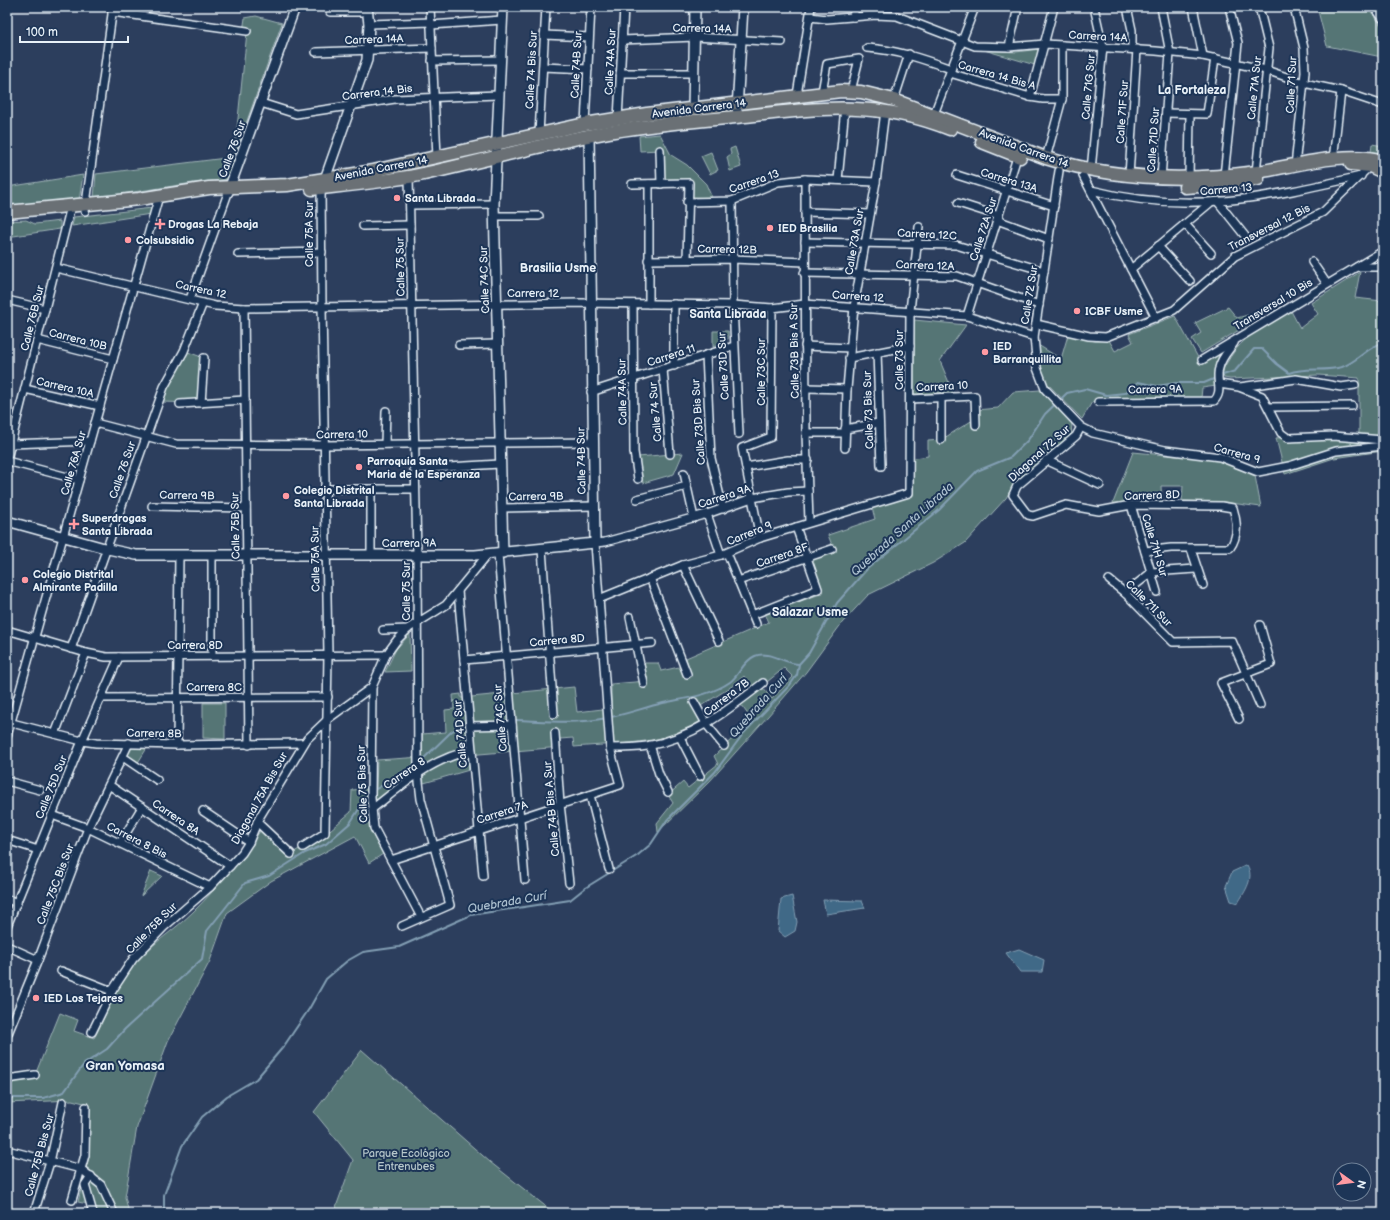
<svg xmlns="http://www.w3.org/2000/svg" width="1390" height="1220" font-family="'Balsamiq Sans',sans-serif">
  <rect width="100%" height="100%" fill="#2c3e5d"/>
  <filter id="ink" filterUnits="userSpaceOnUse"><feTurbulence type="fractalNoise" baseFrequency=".025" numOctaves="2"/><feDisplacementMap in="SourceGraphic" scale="8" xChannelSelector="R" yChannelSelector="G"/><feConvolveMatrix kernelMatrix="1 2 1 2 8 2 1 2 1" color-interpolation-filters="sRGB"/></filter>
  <g filter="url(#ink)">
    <!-- green -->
    <g fill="#557574" stroke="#9eb3b6">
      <polygon points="1317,7 1369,7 1383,29 1383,60 1382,57 1327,46"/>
      <polygon points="256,16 282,23 234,157 231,179 193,183 94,198 96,174 234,157 247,32 243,31 245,18"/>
      <polygon points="1040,49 1035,65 984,50 1016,52"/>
      <polygon points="660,134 671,155 687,165 706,184 712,198 692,197 691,181 661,181 660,150 640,151 639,136"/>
      <polygon points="1372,144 1383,146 1383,155 1371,152"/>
      <polygon points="735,147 741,167 730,171 727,157 731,154 730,149"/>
      <polygon points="711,152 718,170 710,174 701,156"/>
      <polygon points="83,175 79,201 7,207 7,187"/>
      <polygon points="152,208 151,214 72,226 74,217"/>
      <polygon points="26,220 35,224 60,221 60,229 7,237 7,221"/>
      <path d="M1360 272 1355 298 1382 301 1383 299V451L1334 458 1285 474 1276 438 1359 433V378L1318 375 1230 379 1224 378C1221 371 1224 367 1228 361 1242 336 1266 325 1291 311L1300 328 1318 314 1311 303Z"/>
      <polygon points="1228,307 1237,318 1248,315 1249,324 1201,353 1192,339 1201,333 1195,323"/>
      <path d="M1175 316 1201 363 1224 349C1216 361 1212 372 1216 386L1202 388 1201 398 1092 402 1082 419 1043 379 1039 364 1038 345 1061 359 1068 335 1095 341 1109 340 1115 351 1133 342 1129 334Z"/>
      <polygon points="914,320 966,325 940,361 953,392 914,394"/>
      <polygon points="713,331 728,331 728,339 713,347"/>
      <polygon points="188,352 204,358 201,403 162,402 170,380"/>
      <path d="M1040 390 1072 424 1071 435 1014 484 1006 498 965 543 933 563 868 595 842 623 806 672 768 716 710 781 658 832 657 823 673 803 668 795 683 782 688 788 718 764 714 756 752 720 741 705 762 687 772 699 793 677 784 668 767 682 763 678 752 687 744 676 734 685 696 709 702 723C661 745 620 743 574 747L573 738 560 739 561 747 468 755 469 770 424 783 422 767 368 807 371 832 383 854 369 863 355 836 271 881 227 913 210 961 168 1041 137 1127 125 1197 129 1213H91L93 1205 78 1202 89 1156 88 1104 72 1100 7 1103V1083L30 1080 39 1075H35L60 1013 78 1020 74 1031 94 1038C106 1015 115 989 131 968 149 945 174 931 194 911 220 885 242 857 263 827L291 854 330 830 351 812 352 790 376 788 377 760 422 757V734L446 732 445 710 454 709 453 695 461 694V698L574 687 577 712 611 708V684L647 681 644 663H658L661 671 688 665 686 658 769 622 765 614 823 593 811 560 834 550 828 535 875 519 871 504 909 493V459L928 456V441L941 440 976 418V410L998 408 1013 392Z"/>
      <polygon points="1133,452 1208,459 1226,462 1255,476 1261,507 1223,502 1182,501 1183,486 1161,486 1162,505 1113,503"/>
      <polygon points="683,453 674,474 643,483 638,457"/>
      <polygon points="410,634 411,671 385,672 396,649"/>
      <polygon points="203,703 225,703 225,739 203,738"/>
      <polygon points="131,746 147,748 137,764 126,757"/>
      <polygon points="151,871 162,876 141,896"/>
      <polygon points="362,1050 490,1162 554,1213 342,1213 336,1207 353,1160 314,1112"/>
    </g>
    <!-- water -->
    <g fill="#3f6987" stroke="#839fb4">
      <path d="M1247 865C1255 878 1245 891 1238 903L1231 901 1226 886 1232 872Z"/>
      <polygon points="792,896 797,922 795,931 785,937 778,931 781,899"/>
      <polygon points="823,900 862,901 865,908 826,914"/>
      <polygon points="1019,949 1044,960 1042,972 1020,972 1006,953"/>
    </g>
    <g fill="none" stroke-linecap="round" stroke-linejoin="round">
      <!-- stream -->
      <g stroke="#839fb4" stroke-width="2">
        <path d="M1220 376 1235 371 1254 349H1262L1277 364 1289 373C1305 367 1325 372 1342 367 1357 362 1368 346 1383 343"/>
        <path d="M516 720C544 721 573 724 601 719 622 716 642 708 663 703 685 698 710 696 730 682 739 676 743 661 755 656 769 650 785 664 799 664L809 653 837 603 867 569 939 510 977 471 1011 457 1028 440 1045 414 1067 393 1085 389 1106 395 1125 393 1138 382 1157 386 1176 383H1204L1216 378"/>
        <polyline points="419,763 451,732 463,724"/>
        <polyline points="373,791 415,765"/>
        <polyline points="7,1098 43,1098 64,1092 84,1064 107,1049 125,1029 202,959 207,931 245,883 269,876 305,853 326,844 350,823 368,795"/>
        <polyline points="164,1213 164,1195 182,1146 202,1117 227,1096 256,1079 284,1046 309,1009 326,979 347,961 363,952 399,947 471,915 570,900 585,888 638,855 651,844 667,820 715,772 743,734 790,685 797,675 799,664"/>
      </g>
      <!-- minor casing -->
      <g stroke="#e8f1f8" stroke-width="10">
        <g id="minor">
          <polyline points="430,7 437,157"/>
          <polyline points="1127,7 1132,30 1132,49"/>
          <polyline points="1193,7 1203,56"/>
          <polyline points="1294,7 1304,48 1305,72 1295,166"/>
          <polyline points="1375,7 1383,19"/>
          <polyline points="624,8 695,7"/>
          <polyline points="112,12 247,31"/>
          <polyline points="330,12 367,12"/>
          <polyline points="810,17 827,19 876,15 897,16 975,46 1009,47 1045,44 1062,45 1156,51 1203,56 1266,70 1304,83 1341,91 1383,105"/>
          <polyline points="853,17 855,7"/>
          <polyline points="369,24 431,22"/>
          <polyline points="431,25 502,20"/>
          <polyline points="544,35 589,37"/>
          <polyline points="622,40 695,37 782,42"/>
          <polyline points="1009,47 1018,7"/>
          <path d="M867 48C897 50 923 59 951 69"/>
          <polyline points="316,52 432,48"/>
          <polyline points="432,61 500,60"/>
          <polyline points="543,67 588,69"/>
          <polyline points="620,73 694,73"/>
          <polyline points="950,73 1030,97 1043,99 1062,99"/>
          <polyline points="822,92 827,64 859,59 851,91"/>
          <polyline points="797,95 811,7"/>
          <polyline points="1030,97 1054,7"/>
          <polyline points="894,100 909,54"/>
          <polyline points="261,103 296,114 395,99 498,95"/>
          <polyline points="1166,113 1207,114 1215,58"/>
          <polyline points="934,114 975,7"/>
          <polyline points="618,119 624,7"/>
          <polyline points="585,124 591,7"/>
          <polyline points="539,134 546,7"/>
          <polyline points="660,150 661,184"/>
          <polyline points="1046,158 1062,99 1062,45"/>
          <polyline points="1333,160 1341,91"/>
          <polyline points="1091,170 1103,47 1094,7"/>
          <polyline points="1059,171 1034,337 1037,368 1045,389 1081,427 1093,433 1165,450 1220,457 1258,472 1289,466 1336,451 1383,446"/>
          <polyline points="1256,172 1269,48 1259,7"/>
          <polyline points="957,175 1054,206"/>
          <polyline points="1083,176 1156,318"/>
          <polyline points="1129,176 1137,49"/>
          <polyline points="1224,176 1238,43 1229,7"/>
          <polyline points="805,179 806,433 809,522"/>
          <polyline points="1161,179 1170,53 1161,7"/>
          <polyline points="1189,179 1190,114"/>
          <polyline points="838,180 845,107"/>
          <polyline points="632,184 689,183 687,259"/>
          <path d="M1091 190C1189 215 1265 198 1361 176"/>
          <polyline points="732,201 733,305 739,434"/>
          <polyline points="687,202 732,201 778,182 805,179 876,182"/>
          <polyline points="1218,202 1245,236"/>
          <polyline points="958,203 999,216"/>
          <polyline points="410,205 494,204"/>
          <polyline points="85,211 113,7"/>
          <polyline points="805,212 870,214"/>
          <polyline points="494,216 539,216"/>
          <polyline points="997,220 1049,239"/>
          <polyline points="1185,224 1211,253"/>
          <polyline points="363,226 410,225"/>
          <polyline points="805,242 956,245 1044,271"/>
          <polyline points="1158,246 1190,281"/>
          <polyline points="238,254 322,252"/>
          <polyline points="648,260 732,259 805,262"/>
          <polyline points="1312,262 1327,284"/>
          <polyline points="1357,267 1383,267"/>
          <polyline points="56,268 215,306 244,308 580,303 733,305 772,308 805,304 967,316 1034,337"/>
          <polyline points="1131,269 1210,203"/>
          <polyline points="804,273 957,276 1039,305"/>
          <polyline points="190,299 228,193"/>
          <polyline points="7,300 45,309"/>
          <polyline points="633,304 634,452 638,479"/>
          <polyline points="649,304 649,184"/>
          <polyline points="244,308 249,745"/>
          <polyline points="967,316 1018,154"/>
          <polyline points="1036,324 1089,336 1106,337 1174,310 1235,256 1323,212 1370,166"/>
          <polyline points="37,340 113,359"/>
          <polyline points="459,345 497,344"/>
          <polyline points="805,346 850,348"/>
          <polyline points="877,352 881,466"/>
          <polyline points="706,355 711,458 723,509"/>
          <polyline points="849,358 910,346"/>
          <polyline points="1202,360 1383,251"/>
          <polyline points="674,366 674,304"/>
          <polyline points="663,369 670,454"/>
          <polyline points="1219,384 1239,387 1262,396 1281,433 1288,438 1333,436 1383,440"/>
          <polyline points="1240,387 1296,379 1341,387 1355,385"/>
          <polyline points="806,388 847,389"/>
          <polyline points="25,389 100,406"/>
          <polyline points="591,392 734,346"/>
          <polyline points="941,398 941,440"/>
          <polyline points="910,399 975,396 976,425"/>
          <path d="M1098 402 1214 401C1224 391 1215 380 1219 368 1221 358 1229 350 1234 343"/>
          <polyline points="201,403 204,358"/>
          <polyline points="180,404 245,400"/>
          <polyline points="1269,407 1352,406"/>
          <polyline points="95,423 176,444 325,445 593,442"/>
          <path d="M1081 427 1076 436 1017 486 1013 495 1028 515 1033 516 1066 505 1099 511 1131 505 1221 506 1233 508C1237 522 1239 535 1230 548H1171L1145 551"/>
          <polyline points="845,429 879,423"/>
          <polyline points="806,433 845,433"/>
          <polyline points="11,444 90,441"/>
          <polyline points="385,444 386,411"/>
          <polyline points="845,448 847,389 854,307 876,182 885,111"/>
          <polyline points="7,459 71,206"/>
          <polyline points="1046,460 1100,485"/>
          <polyline points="7,461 79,480"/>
          <polyline points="746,467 788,460 808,460"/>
          <polyline points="414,469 500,464"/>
          <polyline points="684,473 694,518"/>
          <polyline points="325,489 414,489"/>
          <polyline points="637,499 687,486"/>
          <polyline points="1131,505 1157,592"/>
          <polyline points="152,506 246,508"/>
          <polyline points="502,508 594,506"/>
          <polyline points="707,514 721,555"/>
          <polyline points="760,538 742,448 771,437 772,308"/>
          <polyline points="542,549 554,714"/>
          <polyline points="1191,549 1203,585"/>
          <polyline points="727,553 756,624"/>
          <polyline points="498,554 525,880"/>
          <polyline points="371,555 371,489"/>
          <polyline points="683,565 719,641"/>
          <polyline points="650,578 687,674"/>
          <polyline points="1109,580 1125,593 1173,642 1232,641 1260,705"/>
          <polyline points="738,581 832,549"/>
          <polyline points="458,591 483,876"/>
          <polyline points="1125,593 1152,572 1196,569"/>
          <polyline points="599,599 683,565 721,555 760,538 909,493 910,311 919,227"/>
          <polyline points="752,615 818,589 796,527"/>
          <polyline points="630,617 644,684"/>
          <polyline points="7,630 86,653 106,657 386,655"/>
          <polyline points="383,630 408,629"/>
          <polyline points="71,649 164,387 184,351 203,303"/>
          <polyline points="212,656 212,555"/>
          <polyline points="464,660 652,643"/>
          <polyline points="372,687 371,798 374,828 421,917"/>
          <polyline points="101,698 328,697"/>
          <polyline points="694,702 707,725 724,746"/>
          <polyline points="1239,719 1221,683 1271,664 1260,625"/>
          <polyline points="8,722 82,741 96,743 177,745 303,743"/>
          <polyline points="470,726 512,725"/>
          <polyline points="555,733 560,804 569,883"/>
          <polyline points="55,734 86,653"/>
          <polyline points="7,736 159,196"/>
          <polyline points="680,737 700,776"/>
          <polyline points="177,745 179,555"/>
          <polyline points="650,745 659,774 668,792"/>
          <path d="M610 748C622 748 635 748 647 746 693 738 727 711 763 683"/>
          <polyline points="123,757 157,780"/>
          <polyline points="7,781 40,790"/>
          <polyline points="109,785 230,866"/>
          <polyline points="590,795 609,869"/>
          <path d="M372 809C402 786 434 756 472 751"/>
          <polyline points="203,811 249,842"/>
          <polyline points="52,815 88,828 210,887"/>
          <polyline points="257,822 291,854"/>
          <polyline points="7,840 38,850"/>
          <polyline points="120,843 142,807"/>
          <polyline points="303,847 325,833 328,655 322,306 321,188"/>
          <polyline points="391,860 620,785 610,748 595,543 605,542 707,514 752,498 788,492 808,491"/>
          <polyline points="7,899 17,903"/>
          <polyline points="7,926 82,741 119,657"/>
          <polyline points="402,926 450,905 421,799 418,773 417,555 409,177"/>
          <polyline points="7,946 38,960"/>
          <polyline points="61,971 112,991"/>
          <polyline points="92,1032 112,991 133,959 164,927 210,887 242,853 249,842 259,818 307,739 328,719 372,687 386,655 397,640 409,628 446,605 488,554"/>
          <polyline points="7,1036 38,960 88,828 129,743"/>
          <polyline points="7,1079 35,1075"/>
          <polyline points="7,1150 81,1169 101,1185 114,1213"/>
          <polyline points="91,1176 85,1185 93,1213"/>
          <polyline points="72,1200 85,1155 86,1107"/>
          <polyline points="34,1213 50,1162 63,1102"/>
        </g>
      </g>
      <!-- tertiary casing -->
      <g stroke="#e8f1f8" stroke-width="12">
        <g id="tertiary">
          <polyline points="503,7 494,204 503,553"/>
          <polyline points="693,109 695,7"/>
          <polyline points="737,109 743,7"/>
          <polyline points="325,179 367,60 369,24 367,7"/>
          <polyline points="228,192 295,7"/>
          <polyline points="7,521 108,549 136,555 475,555 595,543 589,136"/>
        </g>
      </g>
      <!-- primary casing -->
      <g stroke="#e8f1f8" stroke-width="15">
        <g id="primary">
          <polyline points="982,142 1020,157"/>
          <polyline points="1351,164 1370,166 1383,172"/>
          <polyline points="1185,187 1214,185 1258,179"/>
          <path d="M312 189C348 185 384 182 419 175 480 162 541 144 603 133 649 124 697 121 745 116 818 108 879 100 950 129"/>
          <path d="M7 212 139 199 209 188 287 185 325 179 373 171 585 124 647 114 841 91 861 92 894 100 1046 158C1115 180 1185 182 1257 172 1295 166 1345 150 1383 161"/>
        </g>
      </g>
      <!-- minor -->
      <use href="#minor" stroke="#1d3557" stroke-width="7"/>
      <!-- tertiary -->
      <use href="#tertiary" stroke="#1d3557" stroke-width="9"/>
      <!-- primary -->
      <use href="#primary" stroke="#6a7074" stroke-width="12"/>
    </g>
  </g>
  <!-- markers -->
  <g fill="#ff9aa2" stroke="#1d3557" stroke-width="1.5">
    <circle cx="397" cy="198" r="4"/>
    <path d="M158 218h4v4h4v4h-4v4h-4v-4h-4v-4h4z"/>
    <circle cx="770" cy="228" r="4"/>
    <circle cx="128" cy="240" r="4"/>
    <circle cx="1077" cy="311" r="4"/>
    <circle cx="985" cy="352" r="4"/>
    <circle cx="359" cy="467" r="4"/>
    <circle cx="286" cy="496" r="4"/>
    <path d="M72 518h4v4h4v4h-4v4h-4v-4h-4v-4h4z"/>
    <circle cx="25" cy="580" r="4"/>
    <circle cx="36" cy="998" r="4"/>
  </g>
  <g text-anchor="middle" stroke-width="4" stroke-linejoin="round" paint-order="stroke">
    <!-- street labels -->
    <g font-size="11" fill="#e8f1f8" stroke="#1d3557">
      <text transform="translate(702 28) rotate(1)" y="4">Carrera 14A</text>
      <text transform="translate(1098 36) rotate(3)" y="4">Carrera 14A</text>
      <text transform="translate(374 39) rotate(-2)" y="4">Carrera 14A</text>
      <text transform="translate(610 62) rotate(-87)" y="4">Calle 74A Sur</text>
      <text transform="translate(576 65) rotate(-87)" y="4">Calle 74B Sur</text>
      <text transform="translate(531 70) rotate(-87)" y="4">Calle 74 Bis Sur</text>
      <text transform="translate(997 75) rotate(16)" y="4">Carrera 14 Bis A</text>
      <text transform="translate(1291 85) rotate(-87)" y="4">Calle 71 Sur</text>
      <text transform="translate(1088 87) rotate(-85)" y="4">Calle 71G Sur</text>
      <text transform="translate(1254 88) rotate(-84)" y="4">Calle 71A Sur</text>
      <text transform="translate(377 92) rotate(-7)" y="4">Carrera 14 Bis</text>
      <text transform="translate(699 108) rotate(-7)" y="4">Avenida Carrera 14</text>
      <text transform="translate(1122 112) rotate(-86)" y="4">Calle 71F Sur</text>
      <text transform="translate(1153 140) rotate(-86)" y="4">Calle 71D Sur</text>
      <text transform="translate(1024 148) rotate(20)" y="4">Avenida Carrera 14</text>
      <text transform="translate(232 149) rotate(-70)" y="4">Calle 76 Sur</text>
      <text transform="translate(381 168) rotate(-11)" y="4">Avenida Carrera 14</text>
      <text transform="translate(1009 180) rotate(17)" y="4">Carrera 13A</text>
      <text transform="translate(754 181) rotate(-19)" y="4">Carrera 13</text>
      <text transform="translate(1226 189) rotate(-5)" y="4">Carrera 13</text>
      <text transform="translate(1269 227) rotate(-27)" y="4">Transversal 12 Bis</text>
      <text transform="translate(983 229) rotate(-72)" y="4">Calle 72A Sur</text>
      <text transform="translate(309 234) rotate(-90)" y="4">Calle 75A Sur</text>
      <text transform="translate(927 234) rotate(3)" y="4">Carrera 12C</text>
      <text transform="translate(854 242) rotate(-80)" y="4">Calle 73A Sur</text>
      <text transform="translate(727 249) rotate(1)" y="4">Carrera 12B</text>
      <text transform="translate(925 265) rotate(2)" y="4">Carrera 12A</text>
      <text transform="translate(400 267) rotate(-91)" y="4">Calle 75 Sur</text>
      <text transform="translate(484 280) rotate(-92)" y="4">Calle 74C Sur</text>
      <text transform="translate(201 289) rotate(12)" y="4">Carrera 12</text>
      <text x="533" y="297">Carrera 12</text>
      <text transform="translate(1029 295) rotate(-81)" y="4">Calle 72 Sur</text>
      <text transform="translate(858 296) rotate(4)" y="4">Carrera 12</text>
      <text transform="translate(1273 304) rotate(-31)" y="4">Transversal 10 Bis</text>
      <text transform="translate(32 318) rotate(-76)" y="4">Calle 76B Sur</text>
      <text transform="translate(78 339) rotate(14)" y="4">Carrera 10B</text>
      <text transform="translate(794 351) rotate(-91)" y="4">Calle 73B Bis A Sur</text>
      <text transform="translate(671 355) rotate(-18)" y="4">Carrera 11</text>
      <text transform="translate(899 360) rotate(-90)" y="4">Calle 73 Sur</text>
      <text transform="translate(723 366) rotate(-93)" y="4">Calle 73D Sur</text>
      <text transform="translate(761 372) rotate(-90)" y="4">Calle 73C Sur</text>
      <text transform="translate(942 386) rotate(-3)" y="4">Carrera 10</text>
      <text transform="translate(65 387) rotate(13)" y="4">Carrera 10A</text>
      <text transform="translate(1155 389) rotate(-1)" y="4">Carrera 9A</text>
      <text transform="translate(622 392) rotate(-91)" y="4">Calle 74A Sur</text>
      <text transform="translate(868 410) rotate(-92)" y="4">Calle 73 Bis Sur</text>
      <text transform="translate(655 412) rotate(-95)" y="4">Calle 74 Sur</text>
      <text transform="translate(698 422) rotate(-94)" y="4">Calle 73D Bis Sur</text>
      <text transform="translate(342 434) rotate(-1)" y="4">Carrera 10</text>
      <text transform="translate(1039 453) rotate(-42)" y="4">Diagonal 72 Sur</text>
      <text transform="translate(1237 453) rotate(16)" y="4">Carrera 9</text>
      <text transform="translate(581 461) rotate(-91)" y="4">Calle 74B Sur</text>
      <text transform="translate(73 463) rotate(-74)" y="4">Calle 76A Sur</text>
      <text transform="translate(122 470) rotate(-71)" y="4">Calle 76 Sur</text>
      <text transform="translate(187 495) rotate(1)" y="4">Carrera 9B</text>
      <text transform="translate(1152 495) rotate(-2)" y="4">Carrera 8D</text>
      <text transform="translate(536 496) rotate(-1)" y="4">Carrera 9B</text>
      <text transform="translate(724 496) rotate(-18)" y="4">Carrera 9A</text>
      <text transform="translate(235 526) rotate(-91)" y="4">Calle 75B Sur</text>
      <text transform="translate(749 533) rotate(-22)" y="4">Carrera 9</text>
      <text x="409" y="547">Carrera 9A</text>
      <text transform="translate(1155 545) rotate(73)" y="4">Calle 71H Sur</text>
      <text transform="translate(782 555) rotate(-19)" y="4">Carrera 8F</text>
      <text transform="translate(315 559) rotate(-91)" y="4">Calle 75A Sur</text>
      <text transform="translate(406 591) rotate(-90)" y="4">Calle 75 Sur</text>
      <text transform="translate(1149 603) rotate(45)" y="4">Calle 71I Sur</text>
      <text transform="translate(557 640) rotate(-5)" y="4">Carrera 8D</text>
      <text x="195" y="649">Carrera 8D</text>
      <text x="214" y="691">Carrera 8C</text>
      <text transform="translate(726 697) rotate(-37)" y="4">Carrera 7B</text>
      <text transform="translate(500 718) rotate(-95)" y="4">Calle 74C Sur</text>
      <text transform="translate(154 733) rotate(1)" y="4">Carrera 8B</text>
      <text transform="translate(460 734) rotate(-95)" y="4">Calle 74D Sur</text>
      <text transform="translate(404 773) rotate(-34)" y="4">Carrera 8</text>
      <text transform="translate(362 784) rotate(-92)" y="4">Calle 75 Bis Sur</text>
      <text transform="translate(51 787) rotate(-68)" y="4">Calle 75D Sur</text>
      <text transform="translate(259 798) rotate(-61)" y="4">Diagonal 75A Bis Sur</text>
      <text transform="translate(551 809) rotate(-95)" y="4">Calle 74B Bis A Sur</text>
      <text transform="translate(502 812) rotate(-18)" y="4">Carrera 7A</text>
      <text transform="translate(176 817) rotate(34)" y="4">Carrera 8A</text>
      <text transform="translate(137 840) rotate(27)" y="4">Carrera 8 Bis</text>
      <text transform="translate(55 884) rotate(-69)" y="4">Calle 75C Bis Sur</text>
      <text transform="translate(151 928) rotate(-45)" y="4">Calle 75B Sur</text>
      <text transform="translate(39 1155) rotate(-75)" y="4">Calle 75B Bis Sur</text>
    </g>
    <!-- poi labels -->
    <g font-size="11" font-weight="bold" fill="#e8f1f8" stroke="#1d3557" text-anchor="start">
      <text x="405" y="202">Santa Librada</text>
      <text x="168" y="228">Drogas La Rebaja</text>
      <text x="778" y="232">IED Brasilia</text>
      <text x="136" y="244">Colsubsidio</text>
      <text x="1085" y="315">ICBF Usme</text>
      <text x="993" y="350">IED<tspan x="993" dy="13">Barranquillita</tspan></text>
      <text x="367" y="465">Parroquia Santa<tspan x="367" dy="13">Maria de la Esperanza</tspan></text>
      <text x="294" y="494">Colegio Distrital<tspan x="294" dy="13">Santa Librada</tspan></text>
      <text x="82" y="522">Superdrogas<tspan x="82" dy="13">Santa Librada</tspan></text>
      <text x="33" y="578">Colegio Distrital<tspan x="33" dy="13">Almirante Padilla</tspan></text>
      <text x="44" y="1002">IED Los Tejares</text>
    </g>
    <!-- park labels -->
    <g font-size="11" fill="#b5c6ca" stroke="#1d3557">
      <text x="406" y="1157">Parque Ecológico<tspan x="406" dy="13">Entrenubes</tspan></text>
    </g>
    <!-- neighbourhood labels -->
    <g font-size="12" font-weight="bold" fill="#e8f1f8" stroke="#1d3557">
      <text x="1192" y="94">La Fortaleza</text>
      <text x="558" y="272">Brasilia Usme</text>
      <text x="728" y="318">Santa Librada</text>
      <text x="810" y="616">Salazar Usme</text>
    </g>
    <!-- water labels -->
    <g font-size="12" font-style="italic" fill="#adc1d0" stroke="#1d3557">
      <text transform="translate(902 529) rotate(-42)" y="4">Quebrada Santa Librada</text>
      <text transform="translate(758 706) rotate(-48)" y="4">Quebrada Curí</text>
      <text transform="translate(507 902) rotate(-10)" y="4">Quebrada Curí</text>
    </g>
    <!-- quarter labels -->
    <g font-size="13" font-weight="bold" fill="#e8f1f8" stroke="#1d3557">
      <text x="125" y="1070">Gran Yomasa</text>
    </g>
  </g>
  <!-- margin -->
  <rect width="1390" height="1220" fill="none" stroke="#1d3557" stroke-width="24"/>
  <rect x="12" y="12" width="1366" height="1196" fill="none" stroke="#e8f1f8" stroke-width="1.5" filter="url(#ink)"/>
  <!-- north arrow -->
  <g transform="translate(1352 1182) rotate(104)"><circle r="19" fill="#1d3557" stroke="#6e8097"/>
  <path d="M0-3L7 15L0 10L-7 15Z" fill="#ff9aa2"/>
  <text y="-6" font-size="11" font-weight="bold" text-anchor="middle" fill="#e8f1f8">N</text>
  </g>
  <!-- scale -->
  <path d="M20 36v6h108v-6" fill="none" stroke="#e8f1f8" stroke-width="2"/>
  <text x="26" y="36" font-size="12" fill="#e8f1f8" stroke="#1d3557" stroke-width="3" paint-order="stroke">100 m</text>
</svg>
